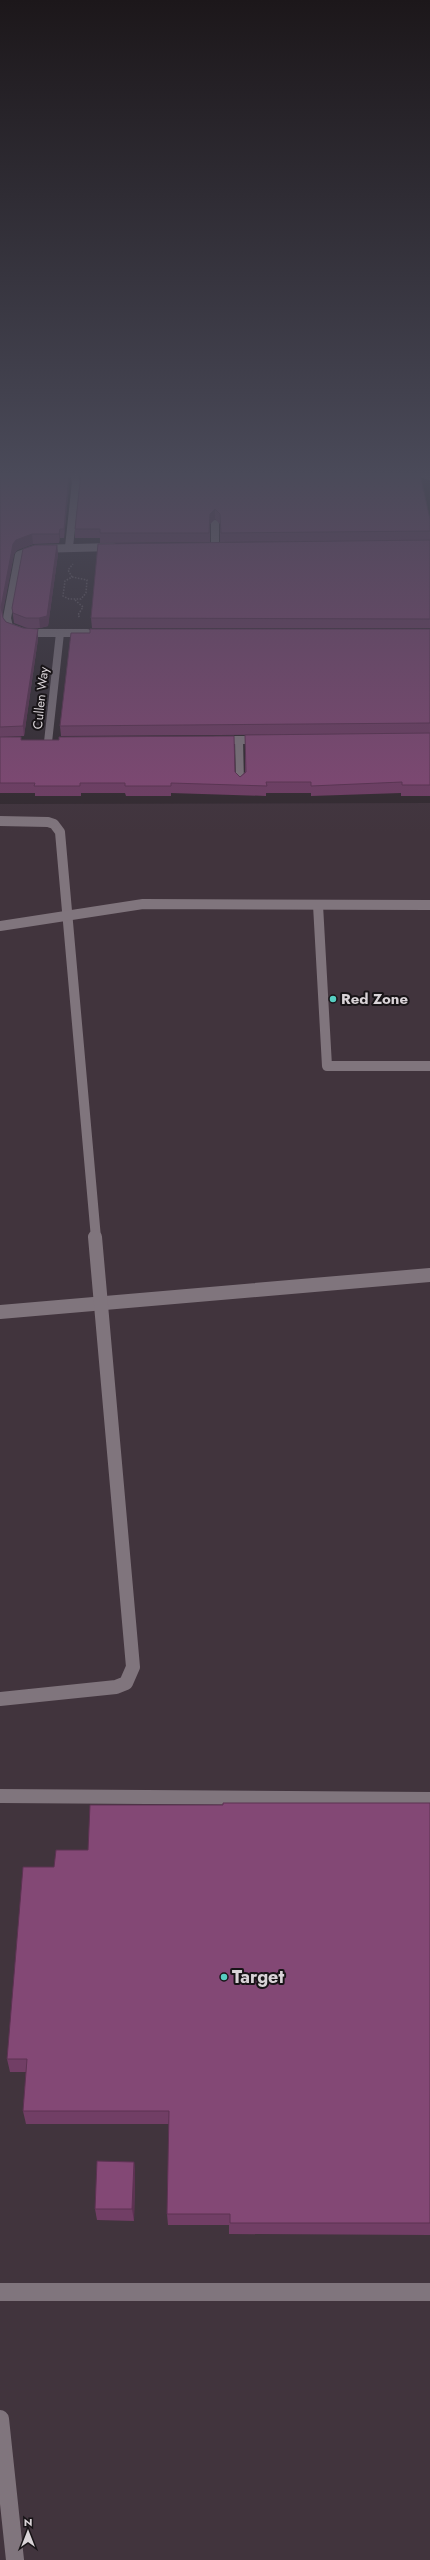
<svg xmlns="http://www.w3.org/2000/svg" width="430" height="2560" font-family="Jost,sans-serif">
  <rect width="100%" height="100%" fill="#332a30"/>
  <!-- built -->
  <polygon fill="#41343d" points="430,803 430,2560 0,2560 0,804"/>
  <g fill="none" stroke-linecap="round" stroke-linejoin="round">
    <!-- path -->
    <g stroke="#685f65" stroke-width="1.5" stroke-dasharray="1.5 1.5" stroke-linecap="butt">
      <polygon points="72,577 87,580 86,593 81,599 69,599 63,596 65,581"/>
      <polyline points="72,577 68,570 73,564"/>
      <polyline points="75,600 83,607 78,615 80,618"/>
    </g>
    <!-- service-far3 -->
    <g stroke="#80757d" stroke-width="8">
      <polyline points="215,524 215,547"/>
      <polyline points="239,740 240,782"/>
    </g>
    <!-- service-far2 -->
    <g stroke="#80757d" stroke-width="10">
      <polyline points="0,821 48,822 54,824 60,832 96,1238"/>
      <polyline points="318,905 327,1066 430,1066"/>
      <polyline points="0,926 143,904 430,905"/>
    </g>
    <!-- service-far1 -->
    <g stroke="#80757d" stroke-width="14">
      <polyline points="0,1312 430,1275"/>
      <polyline points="0,1699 116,1687 126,1683 133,1667 95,1237"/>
      <polyline points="0,1796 430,1799"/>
    </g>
    <!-- service -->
    <g stroke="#80757d" stroke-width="18">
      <polyline points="0,2292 430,2292"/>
      <polyline points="0,2419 15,2560"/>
    </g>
    <!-- minor -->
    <g stroke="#80757d" stroke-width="8">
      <polyline points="423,474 430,476"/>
      <polyline points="69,547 76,482 74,474"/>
      <polyline points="87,633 26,633 9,627 7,618 19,555 35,549 113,547"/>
      <polyline points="217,740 261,740"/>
      <polyline points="48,742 60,633"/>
    </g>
  </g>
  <!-- wall -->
  <g fill="#713e65">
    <polygon points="0,474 70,474 64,538 60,538 59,543 33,544 17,550 14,554 2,615 3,618 6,622 38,639 24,736 0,737"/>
    <polygon points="79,474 420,474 430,519 430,628 92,628 91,618 358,541 220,542 220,524 215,519 210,524 210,542 100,543 100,538 75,538 75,529 80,478"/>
    <polygon points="57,545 58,554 48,626 40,628 27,628 14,623 12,608"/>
    <polygon points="430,629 430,796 401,796 401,793 311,796 311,793 266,793 266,796 171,793 171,796 126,796 125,793 81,793 81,796 35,796 35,793 0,793 0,737 21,740 235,772 240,777 245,772 245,735 380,734 61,736 60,726"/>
    <polygon points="430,1803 430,2235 229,2234 229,2225 168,2225 167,2214 169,2124 26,2124 23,2111 26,2072 10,2072 7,2059 54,1867 88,1850 223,1805"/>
    <polygon points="134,2162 135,2174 134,2221 97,2220 95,2209"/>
  </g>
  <!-- shaded-wall -->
  <g fill="#5c3252">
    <polygon points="69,474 70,474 64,538 64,529"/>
    <polygon points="215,509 215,519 210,524 210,514"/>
    <polygon points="60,529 60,538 59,543 59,534"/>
    <polygon points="32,534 33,544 17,550 14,554 2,617 1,607 13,544 16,540"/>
    <polygon points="57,545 58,554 48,626 40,628 39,618"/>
    <polygon points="38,629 38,639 24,736 23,726"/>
    <polygon points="134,2162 135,2174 134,2221 132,2209"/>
  </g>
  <!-- building -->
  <g fill="#834875" stroke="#5c3252">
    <polygon points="0,474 69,474 64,529 60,529 59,534 32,534 16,540 13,544 1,607 3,618 6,622 23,628 38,629 23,726 0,727"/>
    <polygon points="81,474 420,474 430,519 430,531 221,533 220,514 215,509 210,514 209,533 100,533 100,529 75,529"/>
    <polygon points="430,540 430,619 91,618 98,544"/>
    <polygon points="35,545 57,545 47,616 39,618 26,618 13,613 12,608 23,549"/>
    <polygon points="90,629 430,629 430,723 60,726 71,633 90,633"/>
    <polygon points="430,733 430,785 402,785 402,782 311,786 311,782 266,782 267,786 171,783 171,786 125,786 125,783 80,783 80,786 34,786 35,783 0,783 0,737 21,737 21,740 59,740 59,737 234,736 235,772 240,777 246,772 245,735"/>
    <polygon points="223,1803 430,1803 430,2223 230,2223 230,2214 167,2214 169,2111 23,2111 27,2059 7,2059 23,1867 54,1867 56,1850 88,1850 90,1805 223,1805"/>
    <polygon points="97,2161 134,2162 132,2209 95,2209"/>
  </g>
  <!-- sky -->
  <linearGradient id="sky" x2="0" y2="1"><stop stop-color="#1c171a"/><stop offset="0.57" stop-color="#4a4a59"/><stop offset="1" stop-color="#4a4a59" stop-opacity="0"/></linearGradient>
  <rect width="430" height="832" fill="url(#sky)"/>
  <!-- markers -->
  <g fill="#57cec2" stroke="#181417" stroke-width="1.5">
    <circle cx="333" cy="999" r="4"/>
    <circle cx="224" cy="1977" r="4"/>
  </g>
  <g text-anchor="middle" stroke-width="4" stroke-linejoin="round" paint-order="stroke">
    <!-- far-street labels -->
    <g font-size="13" fill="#d9d3d7" stroke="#181417">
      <text transform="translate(40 698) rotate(-84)" y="5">Cullen Way</text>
    </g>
    <!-- poi labels -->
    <g font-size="15" font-weight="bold" fill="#d9d3d7" stroke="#181417" text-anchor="start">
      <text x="341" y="1004">Red Zone</text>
    </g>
    <!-- near-poi labels -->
    <g font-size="18" font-weight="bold" fill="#d9d3d7" stroke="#181417" text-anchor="start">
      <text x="232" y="1983">Target</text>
    </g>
  </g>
  <!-- north arrow -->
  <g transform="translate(28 2532)" stroke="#181417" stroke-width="3" paint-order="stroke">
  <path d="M0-3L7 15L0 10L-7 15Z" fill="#d9d3d7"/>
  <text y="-6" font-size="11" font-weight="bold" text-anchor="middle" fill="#d9d3d7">N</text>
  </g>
</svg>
